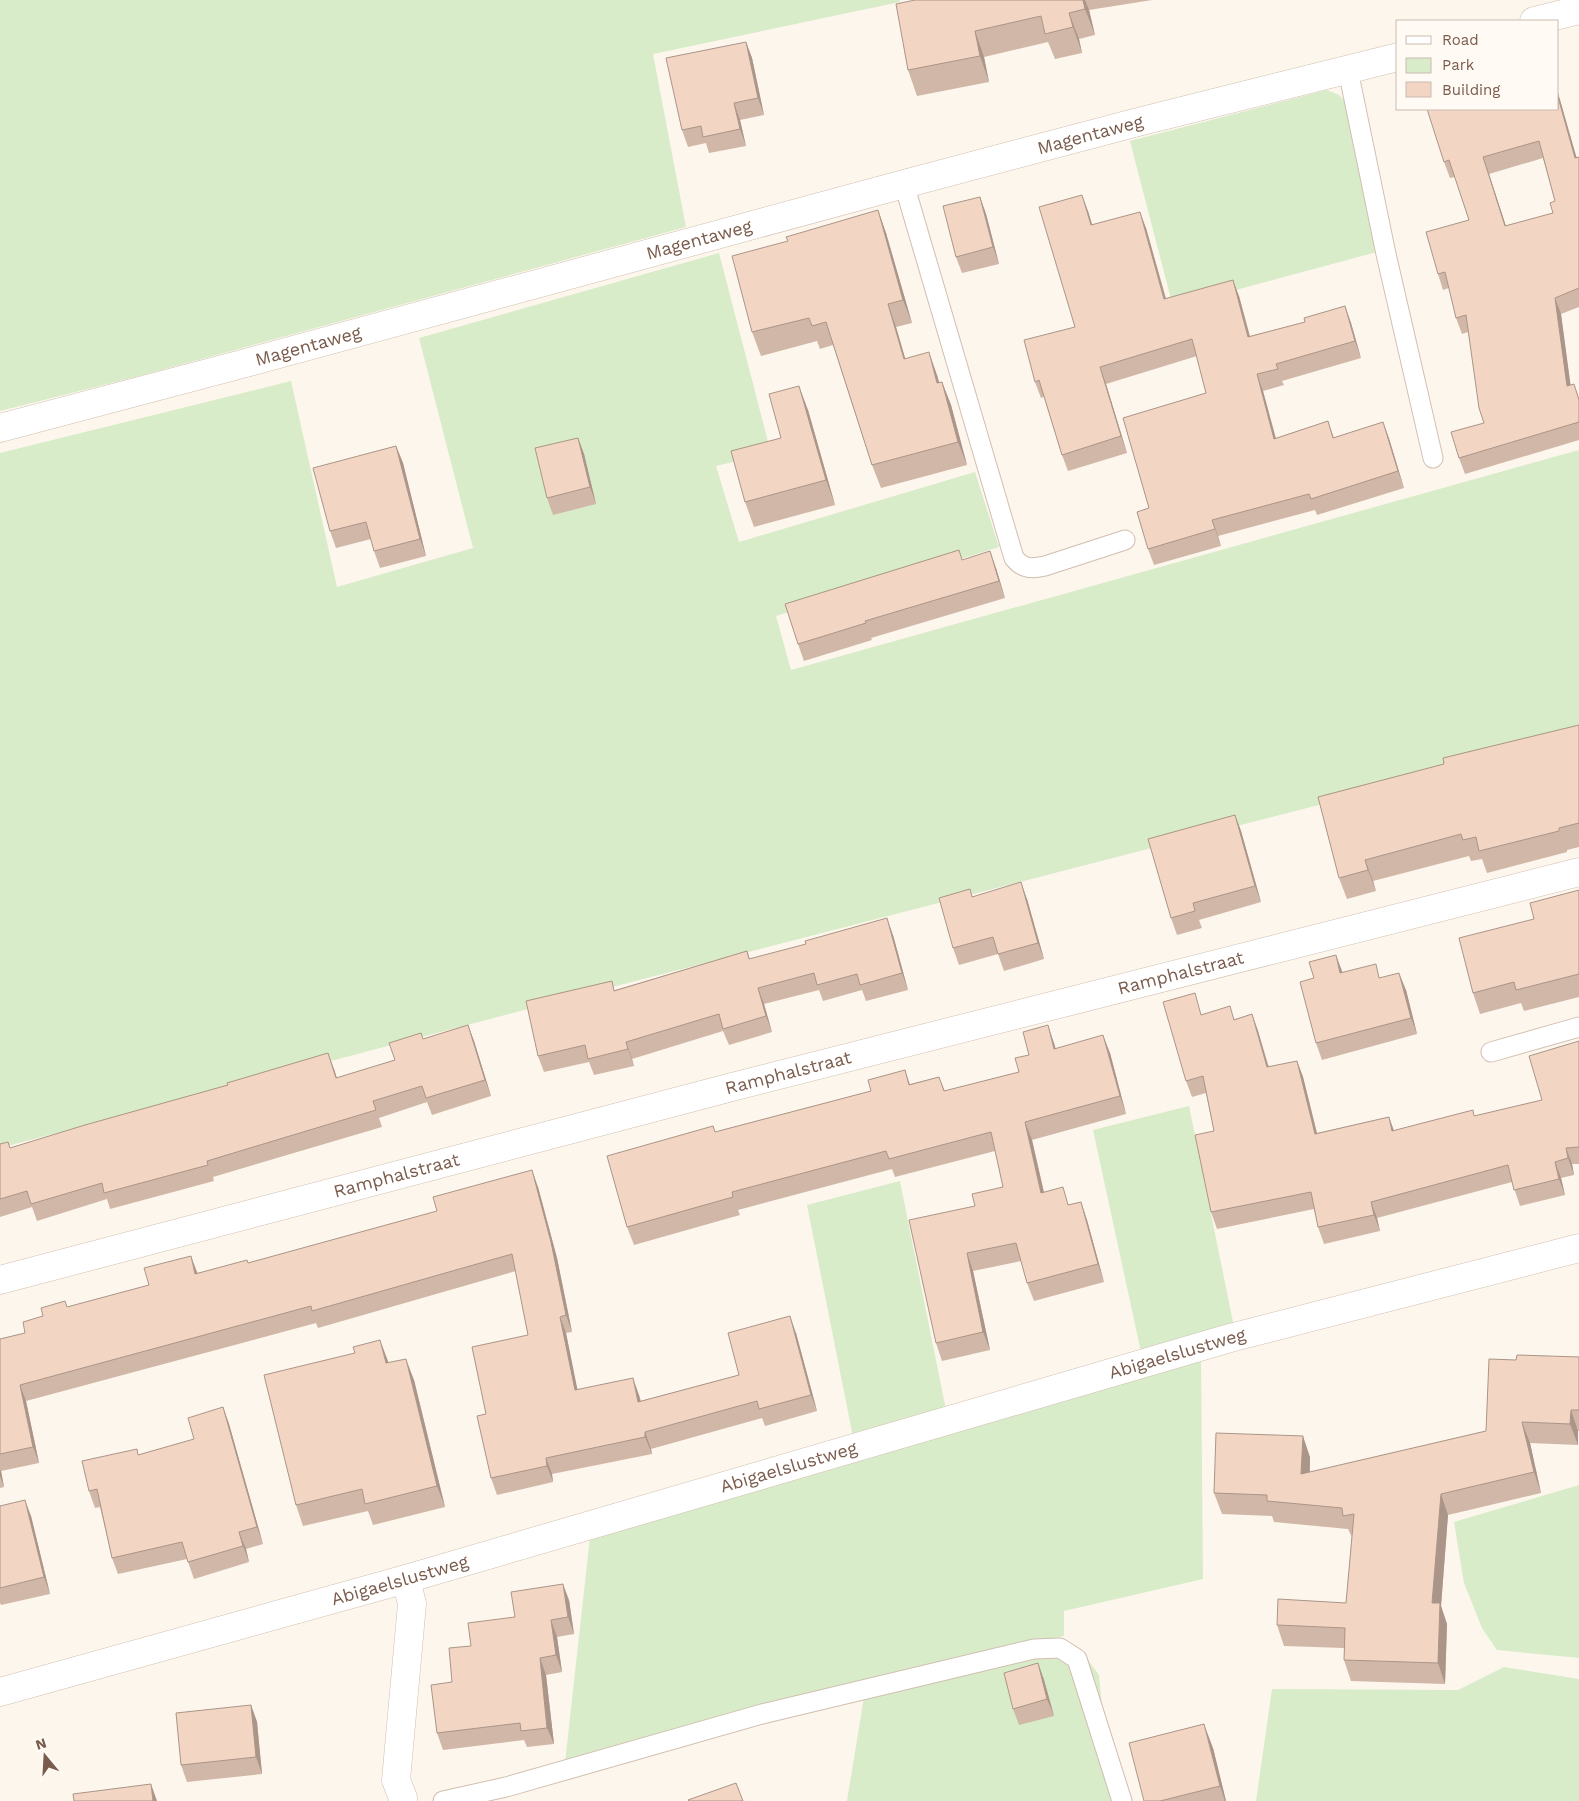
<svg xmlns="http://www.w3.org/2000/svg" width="1579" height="1801" font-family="'Work Sans',sans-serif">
  <rect width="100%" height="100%" fill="#fdf6ec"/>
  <!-- green -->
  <g fill="#d8ecc9">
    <polygon points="0,0 900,0 900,2 653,54 686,227 139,376 0,411"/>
    <polygon points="1327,90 1339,95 1346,102 1377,252 1173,307 1130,141"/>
    <polygon points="719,253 771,453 716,466 739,542 975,472 999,547 776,616 791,670 1579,450 1579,738 585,994 0,1148 0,453 291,381 337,587 473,548 419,338"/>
    <polygon points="1189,1106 1234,1327 1141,1352 1093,1130"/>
    <polygon points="900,1181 946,1410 853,1437 807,1205"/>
    <polygon points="1201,1357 1203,1579 1064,1611 1064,1636 774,1704 565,1763 590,1537"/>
    <polygon points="1579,1485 1579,1658 1497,1650 1482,1628 1464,1583 1454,1522"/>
    <polygon points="1054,1654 1088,1660 1099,1675 1111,1801 847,1801 864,1697"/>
    <polygon points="1504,1667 1579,1679 1579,1801 1256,1801 1272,1689 1458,1690"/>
  </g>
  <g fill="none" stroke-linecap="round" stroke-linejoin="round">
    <!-- lane casing -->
    <g stroke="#d1beb0" stroke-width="21">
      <g id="lane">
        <polyline points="1348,70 1386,254 1433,458"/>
        <path d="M904 184 1014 558C1023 569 1031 569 1045 566L1125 540"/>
        <polyline points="1491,1052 1579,1027"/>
        <polyline points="443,1801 506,1787 762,1714 1034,1649 1060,1648 1077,1659 1122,1801"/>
      </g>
    </g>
    <!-- street casing -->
    <g stroke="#d1beb0" stroke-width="29">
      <g id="street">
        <polyline points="1534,21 1579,10"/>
        <path id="s1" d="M0 428 242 364 904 184 1138 122 1398 57"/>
        <path id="s2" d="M0 1280 732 1087 1579 872"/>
        <path id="s3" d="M0 1692 406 1579 1230 1338 1579 1248"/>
        <polyline points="403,1798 396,1780 412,1604 406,1579"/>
      </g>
    </g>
    <!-- lane -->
    <use href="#lane" stroke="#fff" stroke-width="19"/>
    <!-- street -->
    <use href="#street" stroke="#fff" stroke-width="28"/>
  </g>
  <!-- wall -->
  <g fill="#d1b7a8" fill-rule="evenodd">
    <polygon points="915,0 1152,0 1089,10 1095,35 1079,39 1082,53 1055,59 1048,42 984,57 989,82 917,96 908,70"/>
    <polygon points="746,42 752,58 764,115 740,120 746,146 709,153 706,143 688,147 682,130"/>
    <path d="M1558 93 1576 157H1579V307L1561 314 1570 385 1574 384 1579 398V440L1465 474 1459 458 1484 423 1468 332 1462 334 1456 318 1449 288 1443 290 1438 274 1469 220 1455 177 1450 178 1444 162 1558 109ZM1543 158 1555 201 1553 213 1506 226 1489 174Z"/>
    <polygon points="980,197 986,214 999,264 962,273 956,257"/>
    <polygon points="878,210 886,233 912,323 896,327 905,358 937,375 939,383 942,382 951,405 967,465 881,488 872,465 833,345 820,349 817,341 761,356 752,332 788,241"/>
    <polygon points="1088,211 1092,225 1146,228 1166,298 1239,296 1250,336 1305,322 1345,306 1351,323 1361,358 1282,381 1284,385 1263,391 1276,438 1328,421 1334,438 1383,422 1404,488 1317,515 1315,510 1218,536 1221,546 1154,565 1148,549 1149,508 1206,393 1197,356 1106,384 1127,453 1068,471 1062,455 1044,397 1041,398 1035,382 1075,327"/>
    <polygon points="808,410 835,505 754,527 745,502 781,438"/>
    <polygon points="578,438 584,454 596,504 553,515 547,498"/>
    <polygon points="396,446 403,463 426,556 380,568 374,551 371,539 336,548 330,531"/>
    <polygon points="963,560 996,568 1005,598 871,638 872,640 804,661 798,644"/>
    <polygon points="1579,725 1579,847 1567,850 1567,852 1487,873 1482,859 1471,861 1469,856 1373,881 1376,891 1347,899 1339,878 1444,764"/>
    <polygon points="1235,815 1241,831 1261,902 1199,920 1202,928 1177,935 1171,918"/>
    <polygon points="1579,890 1579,997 1524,1011 1521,1003 1480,1014 1473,993 1534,919"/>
    <polygon points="973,896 1027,899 1044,959 1004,971 998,954 959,965 953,948"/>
    <polygon points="893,935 908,990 866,1001 862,990 823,1001 819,990 764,1004 772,1032 729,1045 723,1031 632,1059 634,1066 594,1075 589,1062 544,1072 538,1056 615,990 747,951 750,959"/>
    <polygon points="1342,973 1381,978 1406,990 1417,1034 1322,1060 1316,1043"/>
    <polygon points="1202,1014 1235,1019 1252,1014 1258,1031 1269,1067 1297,1061 1303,1077 1317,1133 1389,1117 1394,1131 1475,1116 1542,1100 1579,1041 1579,1164 1572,1164 1574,1175 1561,1178 1565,1195 1520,1206 1512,1182 1377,1218 1380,1231 1324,1244 1318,1227 1314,1209 1217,1229 1211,1212 1214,1131 1206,1093 1192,1097 1186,1081"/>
    <polygon points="468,1025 474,1041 491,1096 432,1115 427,1102 379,1118 382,1127 213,1177 214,1181 110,1209 107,1199 37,1221 32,1207 0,1217 0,1144 10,1148 334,1069 337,1078 395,1060 423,1039"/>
    <polygon points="1054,1043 1055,1048 1110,1053 1126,1114 1032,1140 1044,1192 1070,1205 1081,1202 1087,1220 1104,1282 1034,1301 1027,1283 1021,1261 973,1271 990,1350 942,1361 936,1343 975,1206 1003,1187 995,1151 895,1177 892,1169 738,1210 740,1215 634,1245 627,1227 713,1126 715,1132 871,1091 905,1070 910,1084 939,1077 945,1091 1019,1072 1029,1055"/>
    <polygon points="538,1187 557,1258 572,1332 566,1333 577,1390 639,1395 641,1401 739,1375 796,1333 817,1411 765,1426 762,1418 651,1449 652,1454 552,1474 553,1482 497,1495 491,1478 486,1414 528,1335 516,1271 318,1328 316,1323 26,1401 39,1463 1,1471 4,1487 0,1488 0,1339 25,1333 68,1307 197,1273 248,1263"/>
    <polygon points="1579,1357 1579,1431 1578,1431 1578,1445 1530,1443 1541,1493 1448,1515 1441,1606 1447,1624 1445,1684 1351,1681 1344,1660 1344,1648 1284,1646 1277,1625 1346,1603 1352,1537 1348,1529 1274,1522 1272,1516 1222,1514 1214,1493 1310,1457 1310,1472 1486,1431 1516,1360"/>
    <polygon points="388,1363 414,1380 445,1507 373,1525 368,1511 303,1526 296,1505"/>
    <polygon points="223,1407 229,1424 263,1544 246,1549 249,1562 194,1579 187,1559 118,1574 112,1558 100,1507 95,1508 89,1491 139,1455 194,1439"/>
    <polygon points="0,1506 31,1516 50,1594 1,1605 0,1603"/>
    <polygon points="569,1600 574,1634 557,1637 562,1672 546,1675 554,1744 527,1747 524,1740 443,1750 437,1733 452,1682 471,1646 515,1617"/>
    <polygon points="1038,1663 1044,1680 1054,1716 1019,1725 1013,1709"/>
    <polygon points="251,1705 257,1722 262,1774 187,1782 181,1765"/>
    <polygon points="1213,1748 1226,1801 1144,1801"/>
  </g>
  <!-- shaded-wall -->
  <g fill="#aa9588">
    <polygon points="1083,0 1085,0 1089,10 1095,35 1085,9"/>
    <polygon points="1069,13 1079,39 1082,53 1073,27"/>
    <polygon points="975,31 984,57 989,82 980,56"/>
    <polygon points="746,42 752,58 764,115 758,98"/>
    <polygon points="1558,93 1579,166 1575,158 1558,97"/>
    <polygon points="734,103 740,120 746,146 740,129"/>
    <polygon points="1483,157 1489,174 1511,242 1505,226"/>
    <polygon points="1082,195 1088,211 1097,241 1091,225"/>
    <polygon points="980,197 986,214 999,264 993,247"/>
    <polygon points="878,210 886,233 912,323 903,300"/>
    <polygon points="1140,212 1146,228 1170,315 1164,299"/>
    <polygon points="1233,280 1239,296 1254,353 1248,337"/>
    <polygon points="1555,298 1561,314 1573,403 1567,386"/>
    <polygon points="888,304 896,327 912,382 904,359"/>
    <polygon points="1345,306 1351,323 1361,358 1355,341"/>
    <polygon points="929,352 937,375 946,406 937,383"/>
    <polygon points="1100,367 1106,384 1127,453 1121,436"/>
    <polygon points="1257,374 1263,391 1280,455 1274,439"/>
    <polygon points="942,382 951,405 967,465 958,442"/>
    <polygon points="799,386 808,410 835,505 826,480"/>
    <polygon points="1383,422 1389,438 1404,488 1398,471"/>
    <polygon points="578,438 584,454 596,504 590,487"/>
    <polygon points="396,446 403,463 426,556 420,539"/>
    <polygon points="1212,520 1218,536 1221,546 1215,529"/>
    <polygon points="990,551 996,568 1005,598 999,581"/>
    <polygon points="1235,815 1241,831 1261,902 1255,886"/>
    <polygon points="1365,860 1373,881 1376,891 1368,870"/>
    <polygon points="1021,882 1027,899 1044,959 1038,943"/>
    <polygon points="887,918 893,935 908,990 902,973"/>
    <polygon points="1336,955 1342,971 1347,990 1340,973"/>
    <polygon points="1399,973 1406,990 1417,1034 1411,1018"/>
    <polygon points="758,988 764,1004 772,1032 766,1016"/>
    <polygon points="1252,1014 1258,1031 1273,1084 1267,1067"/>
    <polygon points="468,1025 474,1041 491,1096 485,1080"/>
    <polygon points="1048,1025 1054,1043 1061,1067 1054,1049"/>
    <polygon points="1103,1035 1110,1053 1126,1114 1120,1096"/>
    <polygon points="626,1042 632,1059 634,1066 628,1049"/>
    <polygon points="328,1053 334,1069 342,1095 336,1078"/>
    <polygon points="1297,1061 1303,1077 1321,1150 1315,1134"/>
    <polygon points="1389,1117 1395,1134 1392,1131"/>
    <polygon points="1025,1122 1032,1140 1048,1211 1041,1193"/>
    <polygon points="1566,1148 1572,1164 1574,1175 1568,1158"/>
    <polygon points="1555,1162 1561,1178 1565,1195 1559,1179"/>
    <polygon points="532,1170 538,1187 557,1258 572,1332 566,1315"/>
    <polygon points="1081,1202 1087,1220 1104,1282 1098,1264"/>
    <polygon points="1371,1202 1377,1218 1380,1231 1374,1215"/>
    <polygon points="967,1253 973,1271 990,1350 983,1332"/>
    <polygon points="191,1256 197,1272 201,1290 195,1274"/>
    <polygon points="790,1316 796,1333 817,1411 811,1395"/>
    <polygon points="560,1317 566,1333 581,1407 575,1390"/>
    <polygon points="380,1340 388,1361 394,1384 386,1363"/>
    <polygon points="406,1359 414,1380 445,1507 437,1486"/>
    <polygon points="633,1378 639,1395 644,1419 638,1402"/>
    <polygon points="20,1385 26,1401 39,1463 33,1447"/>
    <polygon points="223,1407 229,1424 263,1544 257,1527"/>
    <polygon points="1571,1410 1578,1431 1578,1445 1570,1424"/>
    <polygon points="1522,1422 1530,1443 1541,1493 1534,1472"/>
    <polygon points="645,1432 651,1449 652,1454 645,1437"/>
    <polygon points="1303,1436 1310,1457 1309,1495 1301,1474"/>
    <polygon points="546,1458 552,1474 553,1482 547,1466"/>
    <polygon points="0,1470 1,1471 4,1487 0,1476"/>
    <polygon points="1441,1494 1448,1515 1441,1606 1447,1624 1445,1684 1438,1663 1432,1603"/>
    <polygon points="25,1500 31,1516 50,1594 44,1577"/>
    <polygon points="239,1532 246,1549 249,1562 243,1546"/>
    <polygon points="563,1584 569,1600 574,1634 568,1617"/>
    <polygon points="551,1620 557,1637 562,1672 556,1655"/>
    <polygon points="540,1658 546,1675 554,1744 547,1728"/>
    <polygon points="1038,1663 1044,1680 1054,1716 1047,1699"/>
    <polygon points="251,1705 257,1722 262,1774 256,1757"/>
    <polygon points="1204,1724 1213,1748 1226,1801 1225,1801 1220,1786"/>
    <polygon points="151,1784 157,1801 153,1801"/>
  </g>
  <!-- building -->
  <g fill="#f3d5c3" stroke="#aa9588" fill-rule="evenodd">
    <polygon points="915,0 1083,0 1085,9 1069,13 1073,27 1045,34 1041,16 975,31 980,56 908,70 896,4"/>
    <polygon points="746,42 758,98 734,103 740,129 703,137 701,126 682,130 666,58"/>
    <path d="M1558 97 1575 158 1579 157V288L1555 298 1567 386 1574 384 1579 400V422L1459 458 1451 432 1484 423 1479 408 1466 315 1456 318 1445 272 1438 274 1426 232 1469 220 1449 160 1444 162 1427 109H1558ZM1539 141 1555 201 1550 203 1553 213 1505 226 1483 157Z"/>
    <polygon points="1082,195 1091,225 1140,212 1164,299 1233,280 1248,337 1305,322 1304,318 1345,306 1355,341 1276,364 1278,369 1257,374 1274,439 1328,421 1333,438 1383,422 1398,471 1311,499 1309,494 1212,520 1215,529 1148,549 1137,512 1149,508 1123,418 1206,393 1192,339 1100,367 1121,436 1062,455 1039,380 1035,382 1024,340 1075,327 1039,207"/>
    <polygon points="980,197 993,247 956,257 943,206"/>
    <polygon points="878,210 903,300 888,304 904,359 929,352 937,383 942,382 958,442 872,465 826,322 812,326 809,318 752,332 732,256 788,241 786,237"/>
    <polygon points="799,386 826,480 745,502 731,451 781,438 769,394"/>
    <polygon points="578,438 590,487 547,498 535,448"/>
    <polygon points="396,446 420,539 374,551 366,522 330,531 313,468"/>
    <polygon points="959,550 962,560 990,551 999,581 865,621 866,623 798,644 785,604"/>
    <polygon points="1579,725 1579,823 1559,828 1559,831 1479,851 1476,837 1463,840 1461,834 1365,860 1368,870 1339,878 1318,797 1444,764 1443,758"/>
    <polygon points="1235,815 1255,886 1193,903 1195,911 1171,918 1148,839"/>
    <polygon points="1021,882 1038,943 998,954 993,937 953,948 939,898 970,889 972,897"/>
    <polygon points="1579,890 1579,974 1516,990 1514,982 1473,993 1459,938 1534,919 1530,903"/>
    <polygon points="887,918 902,973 860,985 857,974 817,985 814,973 758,988 766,1016 723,1029 719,1014 626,1042 628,1049 588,1059 585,1045 538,1056 526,1001 612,981 614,991 747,951 749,959 806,944 805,941"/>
    <polygon points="1336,955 1340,973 1376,964 1379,978 1399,973 1411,1018 1316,1043 1300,982 1314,978 1309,962"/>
    <polygon points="1195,993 1201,1015 1230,1006 1234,1020 1252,1014 1267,1067 1297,1061 1315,1134 1389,1117 1392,1131 1473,1110 1474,1116 1542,1100 1529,1056 1579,1041 1579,1147 1566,1148 1568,1158 1555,1162 1559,1179 1514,1190 1508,1165 1371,1202 1374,1215 1318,1227 1311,1192 1211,1212 1195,1135 1214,1131 1203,1076 1186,1081 1163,1002"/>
    <polygon points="468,1025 485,1080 426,1098 422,1086 373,1101 376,1110 207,1161 208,1165 104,1193 102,1183 31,1204 27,1191 0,1199 0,1144 8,1142 10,1148 85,1125 228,1085 227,1083 328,1053 336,1078 395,1060 389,1043 421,1033 423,1039"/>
    <polygon points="1048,1025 1054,1049 1103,1035 1120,1096 1025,1122 1041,1193 1063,1187 1068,1205 1081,1202 1098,1264 1027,1283 1016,1243 967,1253 983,1332 936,1343 909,1220 975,1206 972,1194 1003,1187 991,1132 889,1159 886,1151 732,1192 733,1197 627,1227 607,1156 713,1126 715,1132 871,1091 868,1080 905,1070 909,1085 939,1077 944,1091 1019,1072 1015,1058 1029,1055 1023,1032"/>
    <polygon points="532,1170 551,1242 566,1315 560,1317 575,1390 633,1378 638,1402 739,1375 728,1333 790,1316 811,1395 759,1409 757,1401 645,1432 645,1437 546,1458 547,1466 491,1478 477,1416 486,1414 472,1347 528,1335 512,1254 312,1311 311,1306 20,1385 33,1447 0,1454 0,1339 25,1333 23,1322 43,1316 41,1308 65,1301 67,1307 149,1285 144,1268 191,1256 195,1274 247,1260 248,1263 437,1211 433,1197"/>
    <polygon points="380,1340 386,1363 406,1359 437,1486 365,1504 362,1489 296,1505 264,1375 355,1353 353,1347"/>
    <polygon points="1517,1355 1579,1357 1579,1410 1571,1410 1570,1424 1522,1422 1534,1472 1441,1494 1432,1603 1440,1603 1438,1663 1344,1660 1345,1628 1277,1625 1278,1599 1346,1603 1354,1514 1343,1516 1342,1508 1267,1501 1267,1495 1214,1493 1216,1433 1303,1436 1301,1474 1486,1431 1489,1359 1516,1360"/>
    <polygon points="223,1407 257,1527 239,1532 243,1546 188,1562 182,1542 112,1558 97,1489 89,1491 82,1461 137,1449 138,1455 194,1439 188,1418"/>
    <polygon points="25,1500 44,1577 0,1588 0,1506"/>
    <polygon points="563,1584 568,1617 551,1620 556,1655 540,1658 547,1728 521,1731 520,1723 437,1733 431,1685 452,1682 449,1648 471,1646 468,1623 515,1617 511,1592"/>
    <polygon points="1038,1663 1047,1699 1013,1709 1004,1673"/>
    <polygon points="251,1705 256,1757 181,1765 176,1713"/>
    <polygon points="1204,1724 1220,1786 1160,1801 1144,1801 1129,1743"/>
    <polygon points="736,1783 743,1801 689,1801 688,1800"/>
    <polygon points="151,1784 153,1801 74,1801 73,1794"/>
  </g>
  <g text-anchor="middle" stroke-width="4" stroke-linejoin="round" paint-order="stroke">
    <!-- street labels -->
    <g font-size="18" fill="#7a5c4d" stroke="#fffaf3">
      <text dy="6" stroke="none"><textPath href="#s1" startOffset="1129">Magentaweg</textPath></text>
      <text dy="6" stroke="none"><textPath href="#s1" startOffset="724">Magentaweg</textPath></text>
      <text dy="6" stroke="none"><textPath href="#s1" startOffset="319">Magentaweg</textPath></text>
      <text dy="6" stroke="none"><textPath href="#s2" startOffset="1220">Ramphalstraat</textPath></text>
      <text dy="6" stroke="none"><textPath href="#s2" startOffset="815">Ramphalstraat</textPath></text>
      <text dy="6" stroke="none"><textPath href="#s2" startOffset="410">Ramphalstraat</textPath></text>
      <text dy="6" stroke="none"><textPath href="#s3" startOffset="1225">Abigaelslustweg</textPath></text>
      <text dy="6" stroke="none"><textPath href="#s3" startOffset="820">Abigaelslustweg</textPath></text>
      <text dy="6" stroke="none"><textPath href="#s3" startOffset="415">Abigaelslustweg</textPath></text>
    </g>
  </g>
  <!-- legend -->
  <rect x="1396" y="20" width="162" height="90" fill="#fffaf3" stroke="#cabbb1"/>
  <rect x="1406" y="36" width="25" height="8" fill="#ffffff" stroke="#cabbb1"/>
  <text x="1442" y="45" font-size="15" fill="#7a5c4d">Road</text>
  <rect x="1406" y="58" width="25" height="15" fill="#d8ecc9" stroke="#cabbb1"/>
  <text x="1442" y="70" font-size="15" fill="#7a5c4d">Park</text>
  <rect x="1406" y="82" width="25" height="15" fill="#f3d5c3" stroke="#cabbb1"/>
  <text x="1442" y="95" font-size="15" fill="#7a5c4d">Building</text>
  <!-- north arrow -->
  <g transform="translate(45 1756) rotate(342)" stroke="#fffaf3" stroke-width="4" paint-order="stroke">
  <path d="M0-4L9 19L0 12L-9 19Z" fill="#7a5c4d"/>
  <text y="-8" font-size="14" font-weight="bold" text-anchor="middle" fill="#7a5c4d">N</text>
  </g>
</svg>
